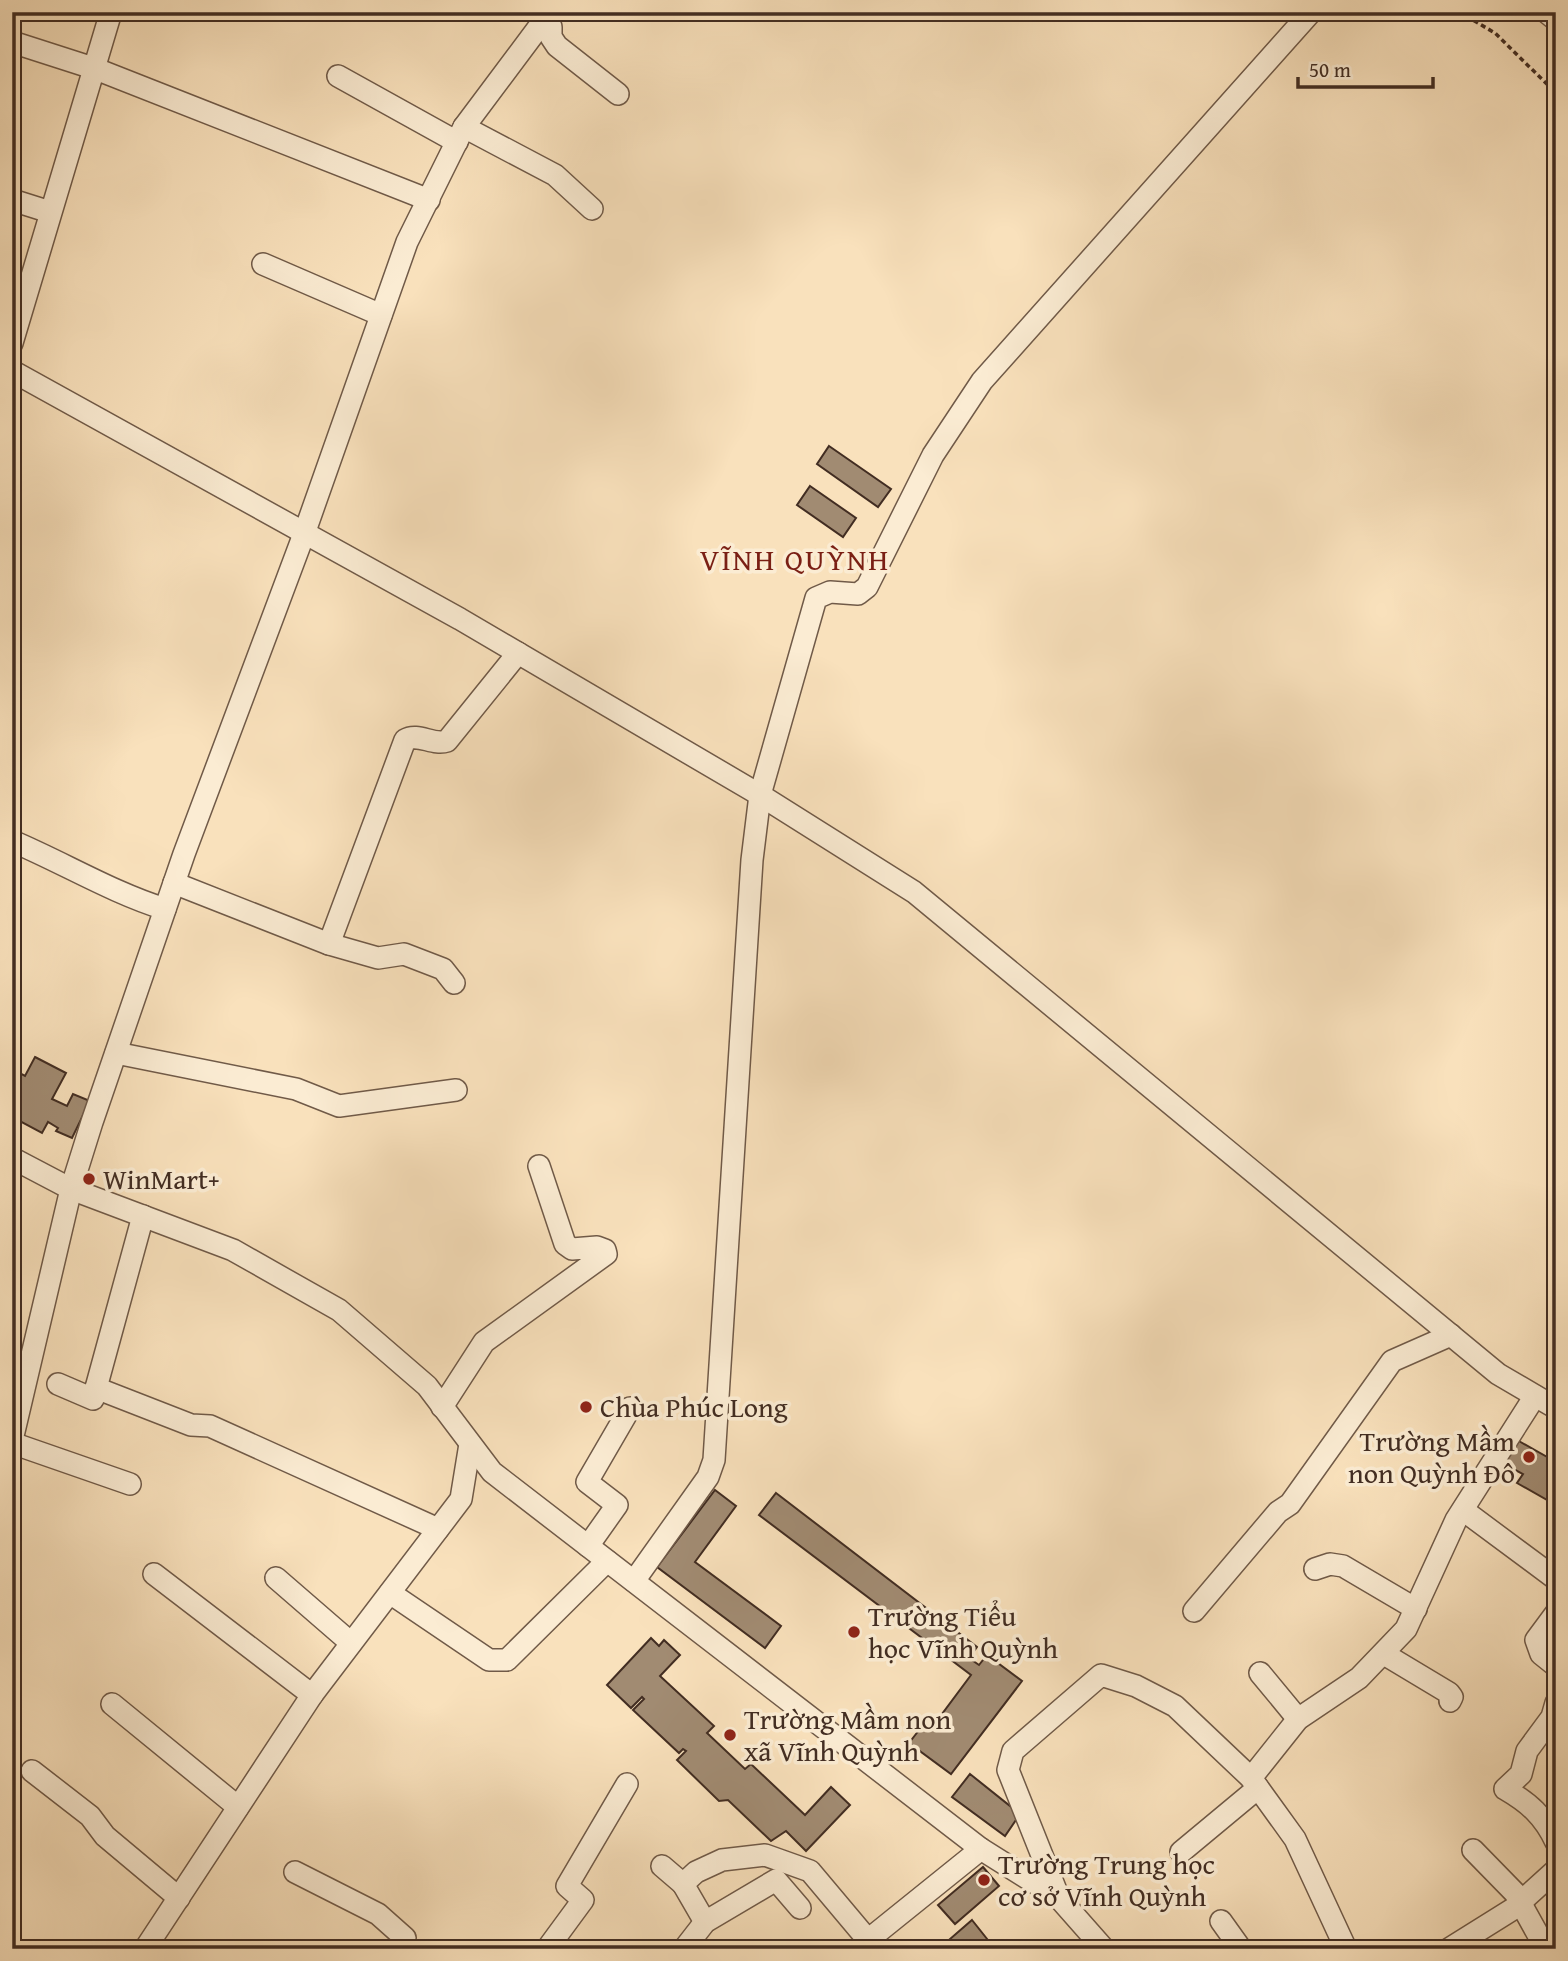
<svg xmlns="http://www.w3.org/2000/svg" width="1568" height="1961" font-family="'Gentium Book Plus',serif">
  <rect width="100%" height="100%" fill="#f9e1bc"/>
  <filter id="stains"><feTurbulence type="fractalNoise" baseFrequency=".00286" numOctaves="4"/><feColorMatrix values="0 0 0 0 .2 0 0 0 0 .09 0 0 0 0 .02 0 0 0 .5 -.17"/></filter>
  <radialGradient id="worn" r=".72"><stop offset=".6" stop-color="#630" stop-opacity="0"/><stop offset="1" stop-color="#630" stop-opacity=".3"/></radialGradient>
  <!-- building -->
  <g fill="#a18b72" stroke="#422d22" stroke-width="2">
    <polygon points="829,446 891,489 878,507 817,464"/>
    <polygon points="810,486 856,518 843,537 797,505"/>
    <polygon points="35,1057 66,1073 52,1099 67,1106 73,1094 90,1101 72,1138 56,1131 58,1128 48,1122 42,1133 12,1117 12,1069 25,1076"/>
    <polygon points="1517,1440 1556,1462 1556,1505 1517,1483 1523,1474 1504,1464"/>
    <polygon points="715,1490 736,1506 695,1562 781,1626 765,1648 657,1567"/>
    <polygon points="776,1493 977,1647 969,1658 979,1665 987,1655 1022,1681 951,1774 909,1743 923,1725 930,1730 971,1675 759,1515"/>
    <polygon points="651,1638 659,1646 664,1640 680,1655 660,1676 714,1726 707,1733 745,1769 751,1764 805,1815 831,1787 850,1805 806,1851 786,1831 771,1841 728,1800 719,1801 677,1760 686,1751 683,1749 679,1753 633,1710 644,1699 642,1697 631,1708 607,1685"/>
    <polygon points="970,1774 1020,1814 1005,1836 952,1797"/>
    <polygon points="983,1867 999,1886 955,1924 938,1905"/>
    <polygon points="972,1920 995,1949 959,1949 950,1939"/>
  </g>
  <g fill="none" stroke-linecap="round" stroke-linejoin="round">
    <!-- minor casing -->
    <g stroke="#705a48" stroke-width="24">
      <g id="minor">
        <polyline points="1546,12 1556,20"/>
        <polyline points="543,21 551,27 551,37 557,46 618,94"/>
        <polyline points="12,42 96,69 429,200"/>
        <polyline points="338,76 457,142"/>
        <polyline points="464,127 555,175 592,209"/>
        <polyline points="12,200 50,212"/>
        <polyline points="263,264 381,315"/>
        <polyline points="12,343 111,12"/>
        <polyline points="12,371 460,619 760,795 914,892 1498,1374 1556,1408"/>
        <path d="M12 841C64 863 111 892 165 909"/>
        <polyline points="174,883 329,944 378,958 404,954 443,969 454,983"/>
        <path d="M329 944 405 740C418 732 433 746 447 741L518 653"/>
        <polyline points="116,1053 296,1089 339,1106 456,1090"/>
        <polyline points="12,1158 71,1189 233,1250 339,1310 427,1386 492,1472 981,1849 1059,1898 1104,1949"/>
        <polyline points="58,1384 93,1399 96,1388 191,1425 210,1426 438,1529"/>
        <polyline points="96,1388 143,1216"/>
        <polyline points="442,1407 484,1342 606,1254 605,1250 597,1247 572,1249 565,1244 539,1166"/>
        <polyline points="12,1440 71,1189 92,1122 184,854 304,534 407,242 464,127 550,12"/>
        <polyline points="12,1443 130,1484"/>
        <polyline points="1463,1510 1556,1579"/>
        <polyline points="588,1546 617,1505 587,1482 630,1408"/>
        <polyline points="1315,1569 1330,1564 1343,1566 1416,1609"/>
        <polyline points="154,1574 312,1695"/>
        <polyline points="276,1578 351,1643"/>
        <polyline points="634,1581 708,1477 714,1460 752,860 760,795 816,598 830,592 858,594 867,587 933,455 982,381 1311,12"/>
        <polyline points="390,1593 489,1660 507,1660 607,1561"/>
        <polyline points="1194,1611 1278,1512 1290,1504 1392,1361 1451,1335"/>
        <polyline points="1556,1613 1536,1640 1541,1654 1556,1666"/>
        <polyline points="1384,1654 1449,1693 1452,1697 1450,1701"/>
        <polyline points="1260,1673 1298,1719"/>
        <path d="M1556 1703 1552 1717 1527 1751 1521 1774 1505 1789C1529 1803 1544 1816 1556 1842"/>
        <polyline points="112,1704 238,1807"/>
        <polyline points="32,1771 90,1816 105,1836 179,1898"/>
        <polyline points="1251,1778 1298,1719 1359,1678 1406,1629 1456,1520 1535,1396"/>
        <polyline points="1473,1850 1515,1893 1546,1949"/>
        <polyline points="1181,1852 1258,1788"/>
        <polyline points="662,1866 683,1884 696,1872 722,1860 765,1855 810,1871 868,1940 981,1849"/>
        <polyline points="295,1872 378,1914 405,1938 396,1949"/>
        <polyline points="683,1884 705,1922"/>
        <polyline points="1059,1898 1008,1770 1013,1751 1101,1675 1136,1686 1175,1706 1251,1778 1295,1839 1346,1949"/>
        <polyline points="1221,1921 1241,1949"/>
        <polyline points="145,1949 312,1695 461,1499 470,1444"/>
        <polyline points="547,1949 583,1900 567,1886 627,1784"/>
        <polyline points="684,1949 705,1922 776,1880 800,1908"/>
        <polyline points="1449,1949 1513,1909 1556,1870"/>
      </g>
    </g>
    <!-- path -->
    <polyline stroke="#422d22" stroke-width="3.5" stroke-dasharray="5 3.5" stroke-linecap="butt" points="1459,12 1495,33 1556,93"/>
    <!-- minor -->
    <use href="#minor" stroke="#fbecd3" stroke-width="21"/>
  </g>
  <!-- markers -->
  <g fill="#8f2418" stroke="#fbecd3" stroke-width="2.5">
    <circle cx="89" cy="1179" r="7"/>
    <circle cx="586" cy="1407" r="7"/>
    <circle cx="1529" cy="1457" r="7"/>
    <circle cx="854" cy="1632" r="7"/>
    <circle cx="730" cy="1735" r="7"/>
    <circle cx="984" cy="1880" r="7"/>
  </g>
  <g text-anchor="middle" stroke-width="7" stroke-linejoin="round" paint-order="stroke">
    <!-- poi labels -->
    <g font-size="28" fill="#422d22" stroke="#fbecd3" text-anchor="start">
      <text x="103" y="1189">WinMart+</text>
      <text x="600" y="1417">Chùa Phúc Long</text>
      <text x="1515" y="1451" text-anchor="end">Trường Mầm<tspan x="1515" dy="32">non Quỳnh Đô</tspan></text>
      <text x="868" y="1626">Trường Tiểu<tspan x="868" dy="32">học Vĩnh Quỳnh</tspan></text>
      <text x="744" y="1729">Trường Mầm non<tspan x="744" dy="32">xã Vĩnh Quỳnh</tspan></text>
      <text x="998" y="1874">Trường Trung học<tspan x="998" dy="32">cơ sở Vĩnh Quỳnh</tspan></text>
    </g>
    <!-- neighbourhood labels -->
    <g font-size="30" letter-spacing="2" fill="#7a1f14" stroke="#fbecd3">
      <text x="795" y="570">VĨNH QUỲNH</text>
    </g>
  </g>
  <!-- margin -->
  <rect width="1568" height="1961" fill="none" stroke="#f9e1bc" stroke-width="42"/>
  <rect x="14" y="14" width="1540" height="1933" fill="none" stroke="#422d22" stroke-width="3.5"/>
  <rect x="21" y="21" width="1526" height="1919" fill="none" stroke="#422d22" stroke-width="2"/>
  <!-- scale -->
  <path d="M1298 77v10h135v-10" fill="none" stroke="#422d22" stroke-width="3.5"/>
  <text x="1309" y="77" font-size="21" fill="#422d22" stroke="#fbecd3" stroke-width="5" paint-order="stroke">50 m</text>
  <rect width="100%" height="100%" filter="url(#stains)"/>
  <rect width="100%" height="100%" fill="url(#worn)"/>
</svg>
